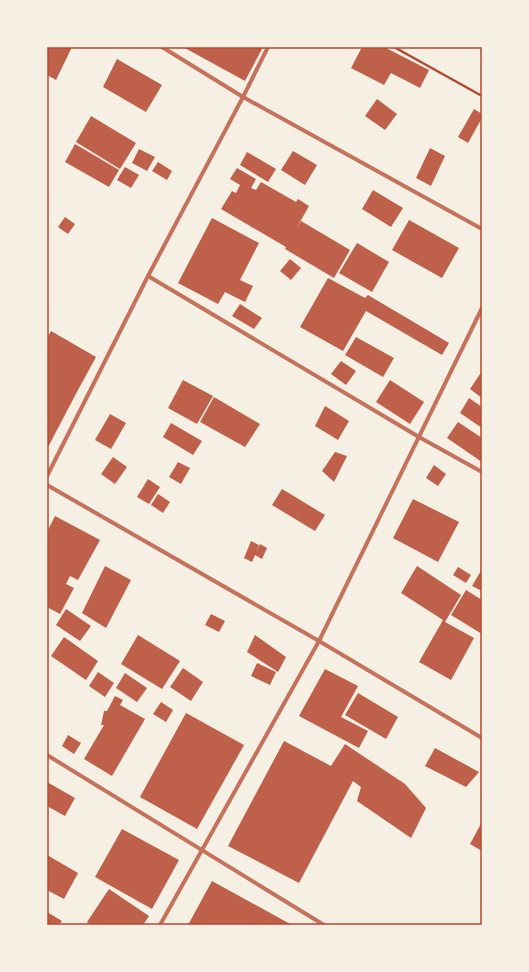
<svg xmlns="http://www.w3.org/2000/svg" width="529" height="972" font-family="Georgia,serif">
  <rect width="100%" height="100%" fill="#f6efe4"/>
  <!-- building -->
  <g fill="#bf614a">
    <polygon points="47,47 72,47 56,80 47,75"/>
    <polygon points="183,47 263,47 245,81"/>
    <polygon points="362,47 384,47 429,70 420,88 391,73 384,85 351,68"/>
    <polygon points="117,59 162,85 146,112 103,87"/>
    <polygon points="377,99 397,114 385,130 365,116"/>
    <polygon points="474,109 482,114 482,118 468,143 458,137"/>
    <polygon points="91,116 136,143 120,169 76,142"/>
    <polygon points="75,144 119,170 109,187 65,162"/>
    <polygon points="430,148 445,156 431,186 416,178"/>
    <polygon points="139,149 155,157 147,171 132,163"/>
    <polygon points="293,151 317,165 305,185 281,170"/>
    <polygon points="247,152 276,169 268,182 240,165"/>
    <polygon points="158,162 172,171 167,180 152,171"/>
    <polygon points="125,167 139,175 131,188 117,180"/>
    <polygon points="237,168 256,179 251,188 256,190 261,182 296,202 298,199 309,206 296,229 301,221 350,250 334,278 285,249 286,247 221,209 232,191 236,193 240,185 230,179"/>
    <polygon points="373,190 403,208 391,227 362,209"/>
    <polygon points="65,217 75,224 68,234 58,227"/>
    <polygon points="212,218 259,243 240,280 253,286 245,302 225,292 218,304 178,283"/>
    <polygon points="409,220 459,248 442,278 392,250"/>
    <polygon points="357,243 389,262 372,292 339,273"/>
    <polygon points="290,259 301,268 291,280 280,271"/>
    <polygon points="328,278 365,298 368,295 449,343 442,355 366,311 343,351 300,327"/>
    <polygon points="240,304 262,318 254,329 232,316"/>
    <polygon points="51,331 96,357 78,390 47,449 47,338"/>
    <polygon points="356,337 394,358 383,377 345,355"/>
    <polygon points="341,361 356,371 346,385 331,374"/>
    <polygon points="482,371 482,398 470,389"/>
    <polygon points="183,380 213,396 197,424 168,408"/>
    <polygon points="390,380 424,402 410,424 376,402"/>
    <polygon points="214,397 260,424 245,447 200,422"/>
    <polygon points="469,398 482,407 482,428 460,413"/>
    <polygon points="325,406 349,421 338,440 315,426"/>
    <polygon points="110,414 126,423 111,449 95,440"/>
    <polygon points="458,422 482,438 482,462 447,438"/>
    <polygon points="171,423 202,441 193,455 163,437"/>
    <polygon points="335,452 347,456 334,482 322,471"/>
    <polygon points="113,457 127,467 115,484 101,474"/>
    <polygon points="178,462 190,468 181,484 169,477"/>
    <polygon points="434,465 446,474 438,486 426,478"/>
    <polygon points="148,479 160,487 149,504 137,497"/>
    <polygon points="282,489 325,515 315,531 272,505"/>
    <polygon points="158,494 170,502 163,513 151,505"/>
    <polygon points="413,499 459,522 438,562 393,538"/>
    <polygon points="55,516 100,540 78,580 70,576 66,584 74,588 60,614 47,607 47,532"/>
    <polygon points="251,541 259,545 256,553 260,544 267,548 262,559 255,555 252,562 244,558"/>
    <polygon points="105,566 131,580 106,628 82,613"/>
    <polygon points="417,566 461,595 445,622 474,638 451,680 419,662 443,620 401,593"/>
    <polygon points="458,567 471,575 466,583 453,575"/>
    <polygon points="482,569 482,591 472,586"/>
    <polygon points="466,590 482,600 482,634 451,615"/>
    <polygon points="66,609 91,626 80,641 56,625"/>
    <polygon points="211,614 225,621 219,632 205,625"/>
    <polygon points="138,635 180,661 162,689 121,664"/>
    <polygon points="255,635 286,657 278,672 247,652"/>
    <polygon points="64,637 98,661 86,680 51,656"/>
    <polygon points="257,663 276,672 270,685 251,676"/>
    <polygon points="183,668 203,682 191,701 170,687"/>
    <polygon points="325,669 358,686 341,717 368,731 359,748 299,716"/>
    <polygon points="98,672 114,683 105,697 89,686"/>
    <polygon points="125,673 147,688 137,702 116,688"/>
    <polygon points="358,693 398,717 386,739 345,715"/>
    <polygon points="115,696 123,700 120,705 145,719 112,776 84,759 104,725 101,725 104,711 107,711"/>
    <polygon points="161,702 173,710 166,722 153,714"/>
    <polygon points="186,713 244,745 197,829 140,797"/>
    <polygon points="68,735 81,743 74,754 62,746"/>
    <polygon points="284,741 331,766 345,744 405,784 426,808 411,838 357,801 361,787 353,781 299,883 228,846"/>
    <polygon points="435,748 479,772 466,787 425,766"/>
    <polygon points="47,782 75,798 65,816 47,806"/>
    <polygon points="482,822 482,851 470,844"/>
    <polygon points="122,829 179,860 152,909 95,877"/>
    <polygon points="47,855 78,873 64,899 47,890"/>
    <polygon points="212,881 292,925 188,925"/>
    <polygon points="109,889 149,916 143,925 91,925 87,922"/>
    <polygon points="47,912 62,921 59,925 47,925"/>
  </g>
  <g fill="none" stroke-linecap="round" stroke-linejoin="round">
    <!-- path -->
    <polyline stroke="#b5482f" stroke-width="2.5" points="394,47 482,96"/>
    <!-- minor -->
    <g stroke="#c5725c" stroke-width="4">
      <polyline points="162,47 243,97 482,229"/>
      <polyline points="148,276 419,437 482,472"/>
      <polyline points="47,476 148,276 243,97 268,47"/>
      <polyline points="47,485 319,641 482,738"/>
      <polyline points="47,755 324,925"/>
      <polyline points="160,925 319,641 482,308"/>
    </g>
  </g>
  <!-- border -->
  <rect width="529" height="972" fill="none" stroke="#f6efe4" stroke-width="96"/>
  <rect x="48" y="48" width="433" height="876" fill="none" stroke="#b5482f" stroke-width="1.5"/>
</svg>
